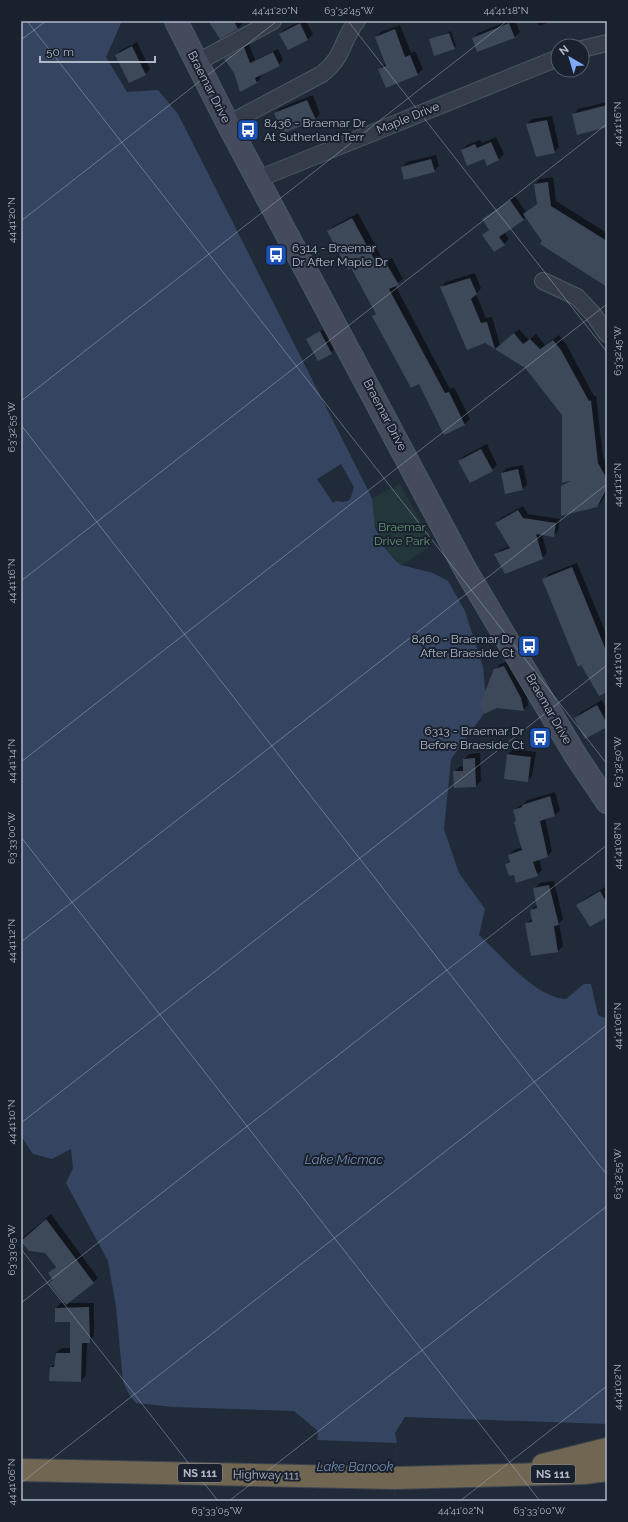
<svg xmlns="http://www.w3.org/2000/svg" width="628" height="1522" font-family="Raleway,sans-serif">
  <rect width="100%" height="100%" fill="#212a39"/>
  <!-- green -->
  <path fill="#23363a" d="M400 484 433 545 401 565C396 559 390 555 386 549 375 534 373 516 372 498Z"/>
  <!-- water -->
  <path fill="#354561" d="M21 21H122L106 57 127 92 158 90 178 114 372 498 375 528 385 548 394 559 401 565 433 573 448 581 465 611 483 667 485 689 483 715 451 759 444 829 459 873 485 909 479 935C501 955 536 998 566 999L584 984H591L598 1015 607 1019V1424L405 1417 395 1433 397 1443 394 1501H313L318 1431 294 1411 174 1407 136 1403 130 1396 123 1382 116 1307 108 1261 66 1183 73 1168 71 1149 52 1159 33 1154 21 1136Z"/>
  <!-- pier -->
  <g fill="#212a39">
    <polygon points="341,464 354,487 350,500 343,502 336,501 333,503 317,479"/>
    <polygon points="316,1440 397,1443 394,1501 313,1501"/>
  </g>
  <!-- shadow -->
  <g fill="#0007">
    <polygon points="209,21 241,21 242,24 237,29"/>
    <polygon points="301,21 306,21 313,34 308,39 288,49 280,34 285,29"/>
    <polygon points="508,21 515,21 520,32 515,37 478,50 473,38 478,33"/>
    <polygon points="537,21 552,21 539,26"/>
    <polygon points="400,25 411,53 415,51 423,69 418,74 387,87 379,69 386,63 376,37 381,32"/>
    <polygon points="451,31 456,46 454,48 430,40"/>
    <polygon points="137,42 150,69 145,74 116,55 121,50"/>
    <polygon points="249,44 255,60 278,49 283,60 279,65 260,75 261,77 257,82 235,73 225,59"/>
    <polygon points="313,95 320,114 315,119 275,114 280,108"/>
    <polygon points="607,102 607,126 573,115 578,109"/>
    <polygon points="552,116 559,147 554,152 527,124 532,119"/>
    <polygon points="496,137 504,154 498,160 484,158 462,150 467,145 480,140 482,143"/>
    <polygon points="436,155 439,166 434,171 402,167 407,162"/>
    <polygon points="553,177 556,201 607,233 607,286 543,241 526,217 504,232 509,239 504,244 483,235 490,229 483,220 489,214 515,196 526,212 538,203 535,184 540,179"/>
    <polygon points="358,213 384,262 392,258 403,279 395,285 450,389 454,387 470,419 465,424 445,434 419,383 373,316 377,313 352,266 328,231 334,226"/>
    <polygon points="475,273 481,288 476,294 486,318 492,317 500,345 519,329 529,340 536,334 545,345 559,335 566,344 594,396 596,396 603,457 607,465 607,491 602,501 597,506 562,486 568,480 563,415 525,368 485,342 441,287 446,282"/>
    <polygon points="323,330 334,350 318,360 307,339"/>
    <polygon points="487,444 497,465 492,470 459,461 464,456"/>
    <polygon points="523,465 527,484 522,490 502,473 507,468"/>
    <polygon points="523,506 528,514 560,519 558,531 553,536 542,534 547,553 542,558 496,554 500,550 510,546 496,523 501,518"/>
    <polygon points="577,563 607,636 607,691 544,579 549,574"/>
    <polygon points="510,661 526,692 528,705 523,710 495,670 500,664"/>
    <polygon points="602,700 607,709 607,726 575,718 580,713"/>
    <polygon points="513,749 536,752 532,776 527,781 508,754"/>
    <polygon points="480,753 481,781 476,786 455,787 454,772 459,767 464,766 464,759 469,754"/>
    <polygon points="555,792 560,810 555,815 545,818 552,851 547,857 539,859 542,870 537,875 514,873 506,864 510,860 509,855 514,850 522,847 515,822 517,820 514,810 528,800"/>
    <polygon points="554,881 563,919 559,923 563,946 558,951 532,955 527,924 532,918 531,910 537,905 535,888 540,883"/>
    <polygon points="605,887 607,890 607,921 604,917 578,905 583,900"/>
    <polygon points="51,1214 98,1278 67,1303 94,1303 94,1336 87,1342 86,1375 81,1381 51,1367 55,1363 56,1353 62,1348 71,1348 71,1321 56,1308 61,1303 66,1303 54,1279 54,1268 57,1266 46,1252 30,1250 21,1239"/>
  </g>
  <!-- building -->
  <g fill="#3d4859">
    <polygon points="208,21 234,21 238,29 220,39"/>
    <polygon points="300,23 308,40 288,50 279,34"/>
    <polygon points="509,23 515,38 477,52 472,38"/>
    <polygon points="395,29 405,57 410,55 418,75 386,88 378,69 386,66 375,37"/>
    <polygon points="449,33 455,49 434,56 429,39"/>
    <polygon points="132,46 146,75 129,83 115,55"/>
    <polygon points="244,47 250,63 273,52 280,66 255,78 257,83 240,92 234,73 224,59"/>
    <polygon points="307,100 316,120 282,134 274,113"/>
    <polygon points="607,105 607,127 577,135 572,114"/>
    <polygon points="547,120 555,153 536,157 526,124"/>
    <polygon points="491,142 499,160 487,166 484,159 467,166 461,150 475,144 477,148"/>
    <polygon points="431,159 435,172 404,180 401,167"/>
    <polygon points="548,182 551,206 607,241 607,287 540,244 542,241 523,214 537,204 534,184"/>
    <polygon points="510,200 524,220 499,237 505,245 494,252 482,235 489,230 482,219"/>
    <polygon points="352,218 378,266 386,263 399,285 389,289 445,393 449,392 465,425 444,435 419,384 411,388 372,316 376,314 351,268 348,270 327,231"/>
    <polygon points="470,278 477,294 471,299 481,323 487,322 495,349 514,333 523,344 530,339 540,349 553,340 561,350 589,401 591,400 598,463 607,479 607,488 597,507 561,516 561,486 570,481 562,483 562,415 525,368 485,343 467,350 440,287"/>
    <polygon points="320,331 332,354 318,361 306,339"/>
    <polygon points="481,449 493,471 470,483 458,461"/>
    <polygon points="518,469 523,490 505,494 501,473"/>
    <polygon points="518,510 523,518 556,523 554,537 536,534 543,559 505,574 494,554 510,548 495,523"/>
    <polygon points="572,567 607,653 607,692 599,696 581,665 578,667 542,579"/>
    <polygon points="504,666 521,698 524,711 497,708 484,714 480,704 494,669"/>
    <polygon points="597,705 607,723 607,727 585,739 574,718"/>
    <polygon points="507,754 531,757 528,782 504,779"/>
    <polygon points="475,758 476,787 454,788 453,771 463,771 463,759"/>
    <polygon points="550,796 555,816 540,821 548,857 533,862 538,876 516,883 514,875 509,876 505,864 510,862 508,855 522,850 514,822 516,821 513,810 522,807 522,805"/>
    <polygon points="549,885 559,925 554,926 558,952 531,956 525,923 532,922 530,910 537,908 533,888"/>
    <polygon points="600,891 607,903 607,917 590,927 576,905"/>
    <polygon points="46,1219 94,1283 66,1305 49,1283 53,1280 48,1273 56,1267 45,1253 29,1251 21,1241"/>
    <polygon points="89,1307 90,1343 82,1343 81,1382 49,1381 50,1367 54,1367 56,1353 70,1353 70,1322 55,1322 55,1308"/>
  </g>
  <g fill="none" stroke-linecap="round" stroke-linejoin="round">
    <!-- minor casing -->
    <g stroke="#505764" stroke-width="18">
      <g id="minor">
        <polyline points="582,49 607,43"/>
        <polyline points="196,63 273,21"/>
        <path d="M228 124 322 74C345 56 341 40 357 21"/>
        <polyline points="258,179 558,58"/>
        <polyline points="543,281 577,297 593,314 607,334"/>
      </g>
    </g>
    <!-- secondary casing -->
    <g stroke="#505764" stroke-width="24">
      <polyline id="secondary" points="176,21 228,124 465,569 576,756 607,802"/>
    </g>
    <!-- motorway casing -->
    <g stroke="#3d4451" stroke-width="24">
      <g id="motorway">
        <polyline points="543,1465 607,1449"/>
        <polyline points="21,1470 395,1478 584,1473 607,1470"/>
      </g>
    </g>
    <!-- minor -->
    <use href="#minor" stroke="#353c4a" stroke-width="16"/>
    <!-- secondary -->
    <use href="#secondary" stroke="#434b5d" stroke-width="22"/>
    <!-- motorway -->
    <use href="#motorway" stroke="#706652" stroke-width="22"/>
  </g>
  <!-- ticks -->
  <path fill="none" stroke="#b0b7c6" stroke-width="1" stroke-opacity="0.45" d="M27 21 607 764M348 21 607 352M21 40 46 21M21 221 277 21M21 401 507 21M21 425 607 1175M21 581 607 124M21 762 607 304M21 837 540 1501M21 942 607 484M21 1123 607 665M21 1249 218 1501M21 1303 607 845M21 1483 607 1025M229 1501 607 1206M460 1501 607 1386"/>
  <!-- icons -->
  <defs>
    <g id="bus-square" transform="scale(1.15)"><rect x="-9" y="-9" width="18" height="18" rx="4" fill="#1a4fb4" stroke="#1a212e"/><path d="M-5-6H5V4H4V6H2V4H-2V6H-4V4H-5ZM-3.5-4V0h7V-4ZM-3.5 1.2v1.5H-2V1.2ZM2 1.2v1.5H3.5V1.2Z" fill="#fff"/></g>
  </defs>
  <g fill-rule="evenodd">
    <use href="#bus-square" x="248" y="130"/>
    <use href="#bus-square" x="276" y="255"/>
    <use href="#bus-square" x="529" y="646"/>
    <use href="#bus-square" x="540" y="738"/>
  </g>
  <g text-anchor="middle" stroke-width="4" stroke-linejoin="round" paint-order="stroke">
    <!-- shield labels -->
    <g fill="#1a212e" stroke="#838a98" stroke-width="1">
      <rect x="178" y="1464" width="44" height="18" rx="3"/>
      <rect x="531" y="1465" width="44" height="18" rx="3"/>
    </g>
    <g font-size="11" font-weight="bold" fill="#b0b7c6">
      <text x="200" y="1477">NS 111</text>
      <text x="553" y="1478">NS 111</text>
    </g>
    <!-- street labels -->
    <g font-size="12" fill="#b0b7c6" stroke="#1a212e">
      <text transform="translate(209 87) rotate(63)" y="4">Braemar Drive</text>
      <text transform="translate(408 118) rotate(-22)" y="4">Maple Drive</text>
      <text transform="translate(385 415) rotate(62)" y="4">Braemar Drive</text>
      <text transform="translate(549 709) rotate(60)" y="4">Braemar Drive</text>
      <text transform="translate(266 1475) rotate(1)" y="4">Highway 111</text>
    </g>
    <!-- poi labels -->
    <g font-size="12" fill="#b0b7c6" stroke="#1a212e" text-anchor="start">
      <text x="264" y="127">8436 - Braemar Dr<tspan x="264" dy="14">At Sutherland Terr</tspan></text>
      <text x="292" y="252">6314 - Braemar<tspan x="292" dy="14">Dr After Maple Dr</tspan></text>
      <text x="514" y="643" text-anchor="end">8460 - Braemar Dr<tspan x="514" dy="14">After Braeside Ct</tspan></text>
      <text x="524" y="735" text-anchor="end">6313 - Braemar Dr<tspan x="524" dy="14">Before Braeside Ct</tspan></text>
    </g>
    <!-- park labels -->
    <g font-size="12" fill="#679775" stroke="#1a212e">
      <text x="402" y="531">Braemar<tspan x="402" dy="14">Drive Park</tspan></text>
    </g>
    <!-- water labels -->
    <g font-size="13" font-style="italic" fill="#778caf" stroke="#1a212e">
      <text x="344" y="1164">Lake Micmac</text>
      <text x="355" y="1471">Lake Banook</text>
    </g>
  </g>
  <!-- border -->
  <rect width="628" height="1522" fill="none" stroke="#1a212e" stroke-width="44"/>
  <!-- north arrow -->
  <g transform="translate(570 58) rotate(322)"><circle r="19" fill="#1a212e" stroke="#565d6b"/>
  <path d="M0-3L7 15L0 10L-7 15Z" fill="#82a9f8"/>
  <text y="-6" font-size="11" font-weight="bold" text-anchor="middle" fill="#b0b7c6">N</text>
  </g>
  <!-- scale -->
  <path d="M40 56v6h115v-6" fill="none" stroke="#b0b7c6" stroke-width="2"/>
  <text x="46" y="56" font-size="12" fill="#b0b7c6" stroke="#1a212e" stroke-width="3" paint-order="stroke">50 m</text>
  <rect x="22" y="22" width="584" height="1478" fill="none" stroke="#b0b7c6" stroke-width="1.5"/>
  <g font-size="10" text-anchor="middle" fill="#b0b7c6">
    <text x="275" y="14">44°41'20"N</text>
    <text x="349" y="14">63°32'45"W</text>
    <text x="506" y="14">44°41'18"N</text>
    <text transform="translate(617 124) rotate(-90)" y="4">44°41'16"N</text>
    <text transform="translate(11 220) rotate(-90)" y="4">44°41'20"N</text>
    <text transform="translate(617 351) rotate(-90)" y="4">63°32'45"W</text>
    <text transform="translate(11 427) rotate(-90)" y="4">63°32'55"W</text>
    <text transform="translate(617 485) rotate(-90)" y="4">44°41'12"N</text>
    <text transform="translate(11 581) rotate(-90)" y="4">44°41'16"N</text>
    <text transform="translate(617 665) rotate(-90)" y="4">44°41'10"N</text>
    <text transform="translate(11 761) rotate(-90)" y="4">44°41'14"N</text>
    <text transform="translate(617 762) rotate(-90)" y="4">63°32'50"W</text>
    <text transform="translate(11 838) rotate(-90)" y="4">63°33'00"W</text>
    <text transform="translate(617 846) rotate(-90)" y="4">44°41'08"N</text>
    <text transform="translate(11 941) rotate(-90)" y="4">44°41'12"N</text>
    <text transform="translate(617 1026) rotate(-90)" y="4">44°41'06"N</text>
    <text transform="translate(11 1122) rotate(-90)" y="4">44°41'10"N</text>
    <text transform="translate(617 1174) rotate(-90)" y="4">63°32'55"W</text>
    <text transform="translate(11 1250) rotate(-90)" y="4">63°33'05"W</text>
    <text transform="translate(617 1387) rotate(-90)" y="4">44°41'02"N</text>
    <text transform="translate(11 1482) rotate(-90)" y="4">44°41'06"N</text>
    <text x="217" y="1514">63°33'05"W</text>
    <text x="461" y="1514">44°41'02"N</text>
    <text x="539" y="1514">63°33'00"W</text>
  </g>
</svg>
